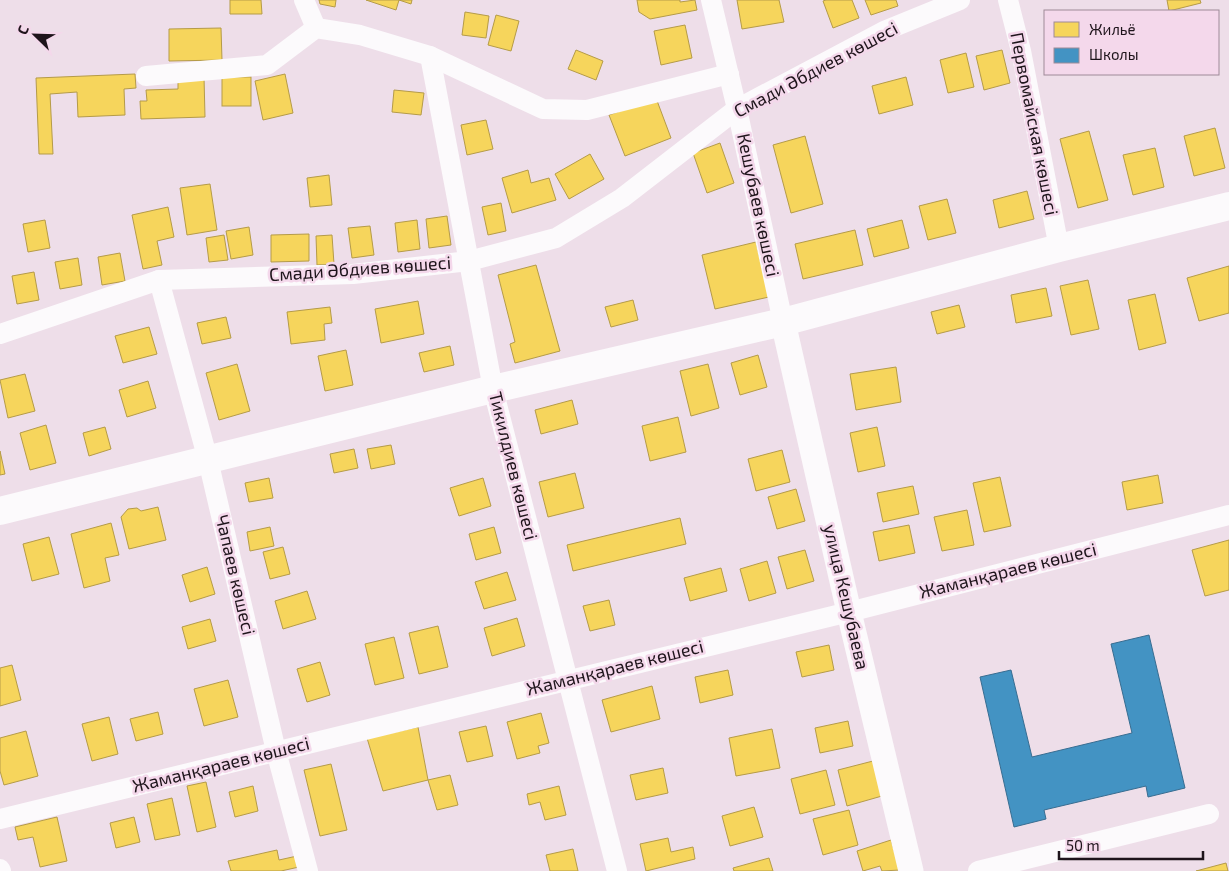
<svg xmlns="http://www.w3.org/2000/svg" width="1229" height="871" font-family="'Exo 2',sans-serif">
  <rect width="100%" height="100%" fill="#eedee9"/>
  <!-- homes -->
  <g fill="#f6d55c" stroke="#b59b48">
    <polygon points="230,0 261,0 262,14 230,14"/>
    <polygon points="319,0 336,0 335,7 320,4"/>
    <polygon points="366,0 412,0 411,4 399,0 396,10"/>
    <polygon points="637,0 680,0 680,2 695,0 697,10 650,19 639,12"/>
    <polygon points="737,0 779,0 784,22 742,29"/>
    <polygon points="826,0 852,0 859,18 833,28 823,1"/>
    <polygon points="865,0 896,0 898,6 871,15"/>
    <polygon points="1167,0 1200,0 1201,3 1169,11"/>
    <polygon points="465,12 489,16 486,38 462,35"/>
    <polygon points="496,15 519,21 511,51 488,45"/>
    <polygon points="685,25 692,58 661,65 654,31"/>
    <polygon points="221,28 222,60 169,61 169,29"/>
    <polygon points="576,50 603,61 596,80 568,69"/>
    <polygon points="1002,50 1010,83 984,90 976,56"/>
    <polygon points="966,53 974,87 948,93 940,60"/>
    <polygon points="135,74 136,88 124,89 125,115 78,117 77,92 50,94 53,154 39,154 36,78"/>
    <polygon points="285,74 293,113 263,120 255,81"/>
    <polygon points="204,77 205,117 141,119 140,101 147,101 146,90 178,89 178,78"/>
    <rect x="222" y="77" width="29" height="29"/>
    <polygon points="906,77 913,105 879,114 872,86"/>
    <polygon points="394,90 424,93 421,115 392,112"/>
    <polygon points="656,98 671,138 625,156 609,115"/>
    <polygon points="486,120 493,149 467,155 461,125"/>
    <polygon points="1215,128 1225,168 1194,176 1184,136"/>
    <polygon points="1089,131 1108,200 1078,208 1060,139"/>
    <polygon points="805,136 823,204 791,213 773,145"/>
    <polygon points="720,143 734,183 707,193 693,153"/>
    <polygon points="1155,148 1164,187 1133,195 1123,155"/>
    <polygon points="590,154 604,179 569,199 555,174"/>
    <polygon points="528,170 531,183 549,178 556,200 512,213 502,178"/>
    <polygon points="329,175 332,205 310,207 307,178"/>
    <polygon points="210,184 217,230 187,235 180,188"/>
    <polygon points="1027,191 1034,219 999,228 993,200"/>
    <polygon points="947,199 956,233 928,240 919,206"/>
    <polygon points="501,203 506,231 488,235 482,207"/>
    <polygon points="168,207 174,237 157,241 162,265 143,269 132,215"/>
    <polygon points="447,216 451,245 429,248 426,219"/>
    <polygon points="45,220 50,248 28,252 23,224"/>
    <polygon points="417,220 420,249 398,252 395,223"/>
    <polygon points="902,220 909,248 874,257 867,229"/>
    <polygon points="370,226 374,255 352,258 348,228"/>
    <polygon points="249,227 253,255 231,259 226,231"/>
    <polygon points="855,230 863,265 803,279 795,244"/>
    <polygon points="309,234 309,261 271,262 271,235"/>
    <polygon points="224,235 228,260 209,262 206,238"/>
    <polygon points="332,235 334,264 317,265 316,236"/>
    <polygon points="756,242 769,297 715,309 702,255"/>
    <polygon points="120,253 125,281 102,285 98,257"/>
    <polygon points="78,258 82,285 60,289 55,262"/>
    <polygon points="536,265 560,351 515,363 510,344 515,342 498,275"/>
    <polygon points="1229,266 1229,313 1199,321 1187,278"/>
    <polygon points="34,272 39,300 17,304 12,276"/>
    <polygon points="1088,280 1099,329 1071,335 1060,286"/>
    <polygon points="1046,288 1052,316 1016,323 1011,295"/>
    <polygon points="1155,294 1166,343 1139,350 1128,300"/>
    <polygon points="633,300 638,320 611,327 605,307"/>
    <polygon points="418,301 424,334 381,343 375,309"/>
    <polygon points="959,305 965,327 937,334 931,312"/>
    <polygon points="330,307 332,323 324,324 325,340 291,344 287,312"/>
    <polygon points="226,317 231,338 202,344 197,323"/>
    <polygon points="149,327 157,354 123,363 115,336"/>
    <polygon points="450,346 454,365 424,372 419,353"/>
    <polygon points="346,350 353,385 325,391 318,356"/>
    <polygon points="758,355 767,387 740,395 731,363"/>
    <polygon points="237,364 250,411 219,420 206,373"/>
    <polygon points="708,364 719,408 691,416 680,371"/>
    <polygon points="896,367 901,402 856,410 850,374"/>
    <polygon points="25,374 35,411 8,418 0,380"/>
    <polygon points="148,381 156,408 127,417 119,390"/>
    <polygon points="572,400 578,424 541,434 535,410"/>
    <polygon points="678,417 686,452 650,461 642,426"/>
    <polygon points="46,425 56,463 30,470 20,433"/>
    <polygon points="105,427 111,449 89,456 83,433"/>
    <polygon points="877,427 885,466 858,472 850,433"/>
    <polygon points="391,445 395,464 371,469 367,449"/>
    <polygon points="354,449 358,468 334,473 330,454"/>
    <polygon points="782,450 790,482 756,491 748,459"/>
    <polygon points="0,451 5,474 0,475"/>
    <polygon points="575,473 584,508 548,517 539,482"/>
    <polygon points="1158,475 1163,503 1127,510 1122,482"/>
    <polygon points="1000,477 1011,526 984,532 973,483"/>
    <polygon points="269,478 273,498 249,502 245,483"/>
    <polygon points="483,478 491,506 459,516 450,488"/>
    <polygon points="913,486 919,514 883,522 877,493"/>
    <polygon points="796,489 805,521 777,529 768,497"/>
    <polygon points="158,507 166,540 129,549 121,517 128,509 137,508 141,511"/>
    <polygon points="967,510 974,545 942,551 934,517"/>
    <polygon points="680,518 686,544 573,571 567,545"/>
    <polygon points="111,523 119,555 105,558 110,581 84,588 71,534"/>
    <polygon points="909,525 915,553 879,561 873,532"/>
    <polygon points="270,527 274,546 250,551 247,532"/>
    <polygon points="494,527 501,553 476,560 469,534"/>
    <polygon points="49,537 59,574 32,581 23,544"/>
    <polygon points="1229,540 1229,590 1205,596 1192,550"/>
    <polygon points="283,547 290,574 270,579 263,552"/>
    <polygon points="805,550 814,581 787,589 778,557"/>
    <polygon points="767,561 776,593 749,601 740,569"/>
    <polygon points="207,567 215,594 190,602 182,575"/>
    <polygon points="721,568 727,591 690,601 684,578"/>
    <polygon points="507,572 516,600 484,609 475,582"/>
    <polygon points="307,591 316,619 283,629 275,601"/>
    <polygon points="609,600 615,625 590,631 583,606"/>
    <polygon points="517,618 525,646 492,656 484,628"/>
    <polygon points="210,619 216,641 188,649 182,627"/>
    <polygon points="438,626 448,667 419,674 409,633"/>
    <polygon points="394,637 404,678 375,685 365,644"/>
    <polygon points="829,645 834,670 802,677 796,652"/>
    <polygon points="320,662 330,695 307,702 297,669"/>
    <polygon points="12,665 21,700 0,706 0,668"/>
    <polygon points="728,670 733,695 700,703 695,677"/>
    <polygon points="228,680 238,717 204,726 194,689"/>
    <polygon points="652,686 660,719 611,732 602,700"/>
    <polygon points="158,712 163,734 136,741 130,719"/>
    <polygon points="541,713 549,743 538,746 540,753 517,759 507,722"/>
    <polygon points="109,717 118,754 92,761 82,724"/>
    <polygon points="848,721 853,746 820,753 815,728"/>
    <polygon points="486,726 493,756 467,762 459,732"/>
    <polygon points="418,727 428,780 383,791 367,738"/>
    <polygon points="772,729 780,768 736,776 729,738"/>
    <polygon points="26,731 38,776 4,785 0,771 0,738"/>
    <polygon points="873,761 882,796 847,806 838,770"/>
    <polygon points="331,764 347,830 320,836 304,770"/>
    <polygon points="663,768 668,793 636,800 630,775"/>
    <polygon points="826,770 835,805 800,814 791,779"/>
    <polygon points="450,775 458,805 437,810 428,780"/>
    <polygon points="206,782 216,827 197,832 187,786"/>
    <polygon points="253,786 258,811 235,817 229,792"/>
    <polygon points="559,786 566,815 545,820 540,802 529,805 527,794"/>
    <polygon points="172,798 180,835 155,840 147,804"/>
    <polygon points="754,807 763,837 730,846 722,816"/>
    <polygon points="849,810 858,845 823,855 813,819"/>
    <polygon points="57,817 67,861 40,867 33,837 18,840 15,827"/>
    <polygon points="134,817 140,842 116,848 110,823"/>
    <polygon points="668,838 671,852 693,847 695,859 646,871 640,844"/>
    <polygon points="891,840 900,870 882,871 880,866 863,871 857,851"/>
    <polygon points="573,849 578,871 550,871 546,855"/>
    <polygon points="277,850 279,860 297,856 299,867 281,871 231,871 228,861"/>
    <polygon points="769,858 773,871 734,871 733,868"/>
    <polygon points="1226,863 1228,871 1196,871"/>
  </g>
  <!-- schools -->
  <polygon fill="#4393c3" stroke="#386d91" points="1149,635 1185,788 1148,797 1146,786 1044,810 1046,819 1014,827 980,677 1011,670 1032,757 1132,733 1111,644"/>
  <g fill="none" stroke-linecap="round" stroke-linejoin="round">
    <!-- minor -->
    <g stroke="#fcfafc" stroke-width="20">
      <polyline points="304,0 316,28"/>
      <polyline points="711,0 737,109 783,322"/>
      <polyline points="1008,0 1021,51 1059,248"/>
      <polyline points="430,56 493,389 617,871"/>
      <polyline points="146,76 267,65 316,28 360,35 430,56 543,109 587,110 729,74"/>
      <polyline points="159,280 208,460 276,751 308,871"/>
      <polyline points="0,334 159,280 353,274 469,261 556,238 622,198 737,109 884,31 960,0"/>
      <polyline points="0,819 849,612 1229,515"/>
      <polyline points="0,869 1,871"/>
      <polyline points="978,871 1209,814"/>
    </g>
    <!-- tertiary -->
    <polyline stroke="#fcfafc" stroke-width="25" points="783,322 849,612 911,871"/>
    <!-- secondary -->
    <polyline stroke="#fcfafc" stroke-width="28" points="0,511 493,389 783,322 1059,248 1229,206"/>
  </g>
  <g text-anchor="middle" stroke-width="5" stroke-linejoin="round" paint-order="stroke">
    <!-- street labels -->
    <g font-size="18" fill="#1e141b" stroke="#f4d8eb">
      <text transform="translate(816 70) rotate(-28)" y="6">Смади Әбдиев көшесі</text>
      <text transform="translate(1034 124) rotate(79)" y="6">Первомайская көшесі</text>
      <text transform="translate(758 205) rotate(78)" y="6">Кешубаев көшесі</text>
      <text transform="translate(360 269) rotate(-4)" y="6">Смади Әбдиев көшесі</text>
      <text transform="translate(513 466) rotate(76)" y="6">Тикилдиев көшесі</text>
      <text transform="translate(1008 571) rotate(-14)" y="6">Жаманқараев көшесі</text>
      <text transform="translate(235 575) rotate(77)" y="6">Чапаев көшесі</text>
      <text transform="translate(846 597) rotate(77)" y="6">улица Кешубаева</text>
      <text transform="translate(615 668) rotate(-14)" y="6">Жаманқараев көшесі</text>
      <text transform="translate(221 765) rotate(-14)" y="6">Жаманқараев көшесі</text>
    </g>
  </g>
  <!-- legend -->
  <rect x="1044" y="10" width="175" height="65" fill="#f4d8eb" stroke="#9e8a98"/>
  <rect x="1054" y="22" width="25" height="15" fill="#f6d55c" stroke="#9e8a98"/>
  <text x="1089" y="35" font-size="15" fill="#1e141b">Жильё</text>
  <rect x="1054" y="48" width="25" height="15" fill="#4393c3" stroke="#9e8a98"/>
  <text x="1089" y="60" font-size="15" fill="#1e141b">Школы</text>
  <!-- north arrow -->
  <g transform="translate(35 35) rotate(293)" stroke="#f4d8eb" stroke-width="4" paint-order="stroke">
  <path d="M0-4L9 19L0 12L-9 19Z" fill="#1e141b"/>
  <text y="-8" font-size="14" font-weight="bold" text-anchor="middle" fill="#1e141b">С</text>
  </g>
  <!-- scale -->
  <path d="M1059 851v8h144v-8" fill="none" stroke="#1e141b" stroke-width="2.5"/>
  <text x="1066" y="851" font-size="15" fill="#1e141b" stroke="#f4d8eb" stroke-width="4" paint-order="stroke">50 m</text>
</svg>
